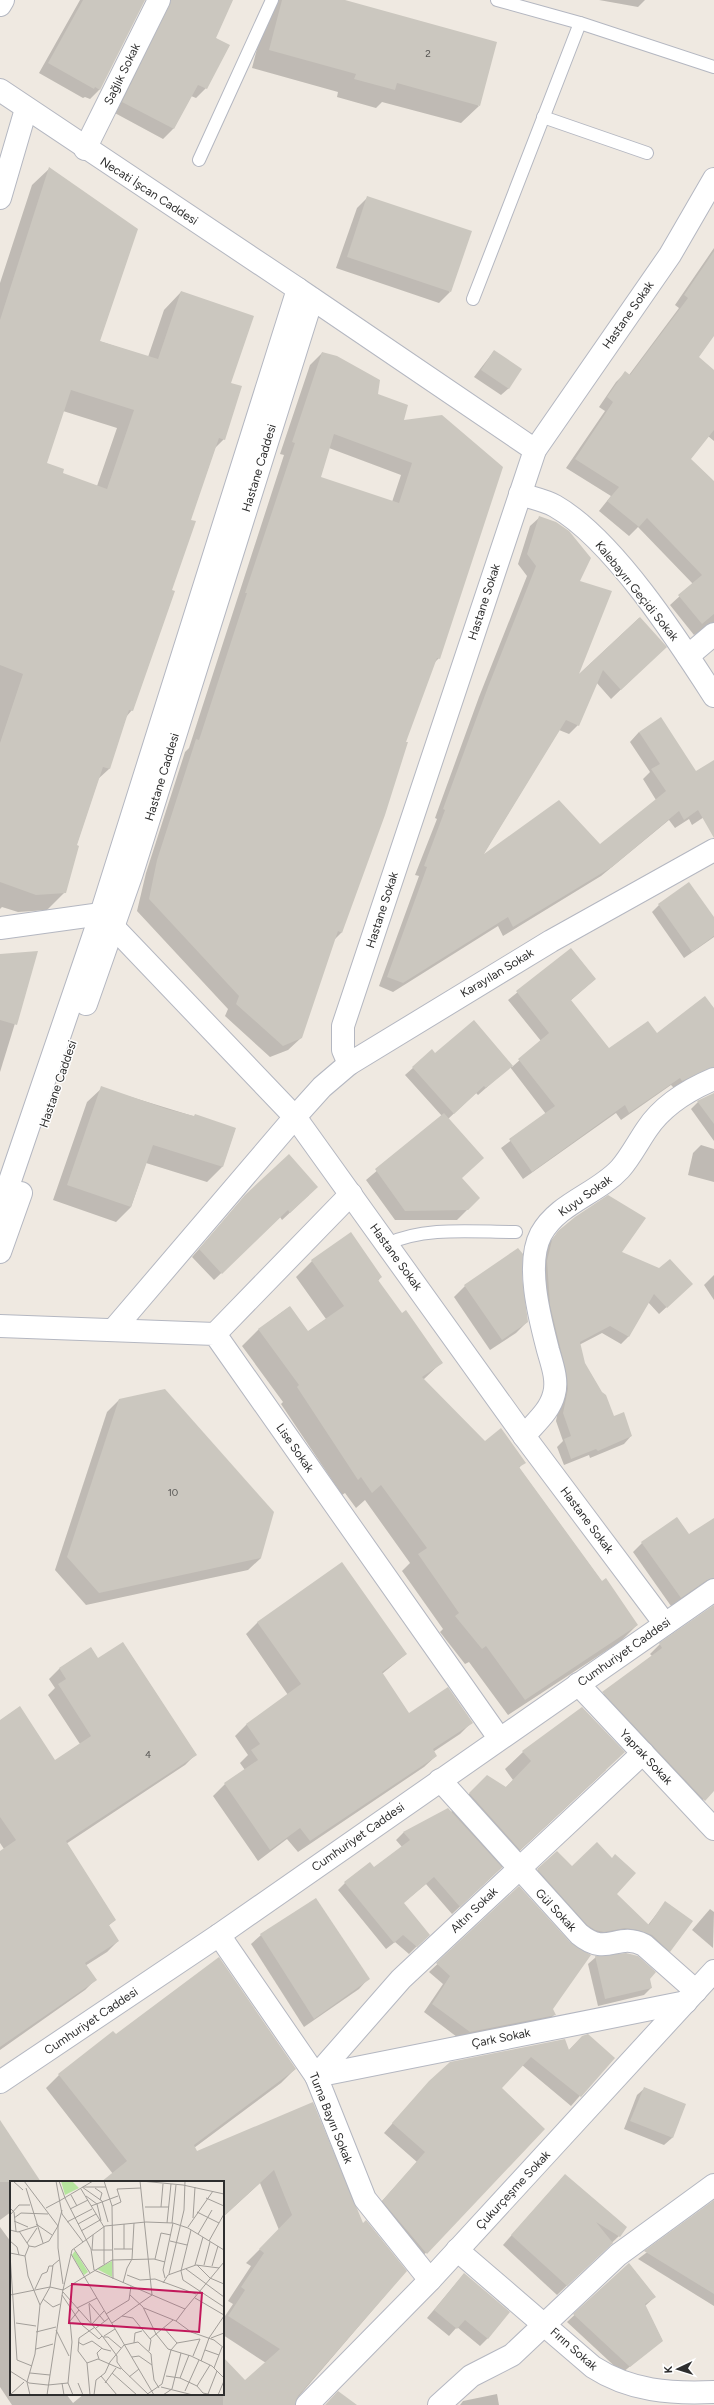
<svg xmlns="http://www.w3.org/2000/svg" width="714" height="2405" font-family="Figtree,sans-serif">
  <rect width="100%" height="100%" fill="#efe9e1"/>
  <!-- shadow -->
  <g fill="#0003" fill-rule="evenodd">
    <polygon points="80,0 144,0 99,90 90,99 85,97 83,98 39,73"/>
    <polygon points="192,0 232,0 215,38 229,46 206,88 196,98 191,96 173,129 163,139 113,112 158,23 167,13"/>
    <polygon points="272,0 341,0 479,106 461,123 382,102 376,108 337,97 338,92 252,68 269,3"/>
    <polygon points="599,0 645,0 638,7"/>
    <path d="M50 168 99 341 148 357 164 310 181 292 230 384 224 439 215 448 190 520 132 710 126 717 109 769 97 780 76 846 65 892 47 910 18 912 2 907 0 909V283L32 185ZM63 411 117 428 97 486 62 474 46 464Z"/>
    <polygon points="368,197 450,292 439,303 336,268 357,208"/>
    <polygon points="714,248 714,333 698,357 714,372 714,441 708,436 690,459 714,482 714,635 702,630 694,635 670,605 693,584 638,527 629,536 599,511 611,496 566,468 605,411 599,407 616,382 625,373 629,375 679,308 675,305"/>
    <polygon points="494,351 509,388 501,395 474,377"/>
    <path d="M322 353 377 395 403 421 442 416 439 658 433 664 405 742 384 815 341 933 334 940 301 1038 288 1050 270 1057 225 1016 228 1009 137 911 146 873 185 752 189 748 284 455 280 454 310 365ZM329 448 401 475 392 502 320 478Z"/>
    <polygon points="540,517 579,581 576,677 639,618 656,656 611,699 596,682 578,725 569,734 559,730 481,858 600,846 656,800 643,779 650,772 630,742 639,732 696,772 714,761 714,813 713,811 692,825 689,819 675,828 669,820 601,876 503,936 498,926 393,992 379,986 419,876 415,875 437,819 435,818 479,697 527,576 518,564 530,526"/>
    <polygon points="659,905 714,918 714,937 684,958 652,912"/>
    <polygon points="571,949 595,979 570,1001 609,1049 656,1034 714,1010 714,1056 711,1067 703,1075 674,1088 671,1085 621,1120 616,1113 523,1179 501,1148 546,1114 510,1067 478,1095 476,1093 448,1119 461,1178 479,1198 457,1220 395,1220 366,1180 442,1116 405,1075 432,1051 435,1055 474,1021 512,1067 541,1041 508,1000"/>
    <polygon points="37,952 0,1072 0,955"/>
    <polygon points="102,1088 235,1129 222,1167 207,1182 146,1163 131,1207 116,1222 53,1200 87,1102"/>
    <polygon points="714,1094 714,1141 691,1109 698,1102"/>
    <polygon points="701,1145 714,1149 714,1182 688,1175 693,1153"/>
    <polygon points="246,1195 309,1195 282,1220 280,1217 214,1280 192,1257"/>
    <polygon points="558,1232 621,1252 684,1291 659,1314 648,1302 628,1337 621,1344 602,1333 579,1345 584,1363 613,1417 631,1436 624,1444 590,1458 589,1455 564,1465 557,1447 563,1441 556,1421 560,1399 541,1298 545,1248"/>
    <polygon points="518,1250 527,1322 516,1333 490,1350 454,1297 465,1286"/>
    <polygon points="312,1261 381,1277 378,1281 401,1314 442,1362 423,1380 485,1443 524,1462 519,1468 602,1582 637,1625 621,1641 508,1715 469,1662 465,1664 440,1632 443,1629 402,1571 410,1563 365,1500 356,1508 345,1493 342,1495 281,1404 283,1402 242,1346 258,1330 289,1307 308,1332 326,1319 296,1277"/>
    <polygon points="714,1275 714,1300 704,1285"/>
    <polygon points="120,1399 261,1558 248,1570 86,1605 55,1570 107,1412"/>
    <polygon points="714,1519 714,1594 671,1606 633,1552 642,1543 689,1535"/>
    <polygon points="714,1606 714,1789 694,1809 594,1702 652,1656 650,1654 660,1644"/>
    <polygon points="258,1622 406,1654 382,1674 409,1714 472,1722 460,1734 433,1752 436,1756 424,1767 298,1852 287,1839 258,1861 213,1796 225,1784 245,1770 240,1763 248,1755 235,1736 246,1725 288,1695 246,1634"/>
    <polygon points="91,1648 98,1660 196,1754 185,1765 66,1844 115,1920 108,1926 118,1941 107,1952 85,1966 95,1980 85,1990 0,2050 0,1852 4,1849 0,1843 0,1721 55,1761 80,1744 48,1695 55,1688 49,1679 59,1669"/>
    <polygon points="523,1752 606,1770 452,1914 426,1884 403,1903 421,1942 409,1954 395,1942 386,1949 338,1890 345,1883 374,1868 402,1847 396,1840 403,1833 448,1809 451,1812 487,1776 505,1788 513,1780 505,1769"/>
    <polygon points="572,1867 648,1925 665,1903 670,1951 663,1958 593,1938 531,1876 538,1870"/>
    <polygon points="519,1887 554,2015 546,2023 461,2040 424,2012 443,1984 429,1972"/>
    <polygon points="710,1909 714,1912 713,1948 692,1930"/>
    <polygon points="261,1935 368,1979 359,1989 304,2027 251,1944"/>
    <polygon points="596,1957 649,1979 651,1988 644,1995 598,2006 588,1964"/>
    <polygon points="116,2035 295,2069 281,2083 194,2148 197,2152 312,2104 362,2225 406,2271 294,2402 295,2405 12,2405 0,2387 0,2227 11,2242 11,2394 66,2394 73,2403 84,2394 223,2394 223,2358 245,2381 266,2363 223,2335 223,2319 233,2304 228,2301 251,2266 246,2263 279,2230 260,2183 223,2217 223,2182 103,2182 113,2174 46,2088 59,2075"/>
    <polygon points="582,2037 613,2058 571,2106 522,2065 501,2088 544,2129 417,2262 374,2210 417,2162 384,2133 421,2091 450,2063 568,2051"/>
    <polygon points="645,2088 685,2105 672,2138 664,2145 624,2129 637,2095"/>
    <polygon points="0,2122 40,2182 11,2182 11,2212 0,2220"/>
    <polygon points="556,2185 619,2236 557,2295 503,2245"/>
    <polygon points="714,2202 714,2306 638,2259"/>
    <polygon points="629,2264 655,2297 645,2306 662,2340 622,2373 567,2322"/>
    <polygon points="464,2274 488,2338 480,2346 457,2327 449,2336 427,2318"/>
    <polygon points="497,2394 499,2405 460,2405 463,2401"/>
  </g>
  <!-- building -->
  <g fill="#cbc7bf" fill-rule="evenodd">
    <polygon points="83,0 145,0 100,90 95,87 94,89 48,63"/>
    <polygon points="171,0 233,0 216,38 230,45 207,89 198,85 174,129 122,102"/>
    <polygon points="282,0 345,0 497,42 480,106 397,83 395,90 354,79 356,74 269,50"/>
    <path d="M49 167 138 229 100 341 158 359 181 291 254 316 231 383 242 386 225 440 219 438 191 520 196 521 172 590 175 591 133 711 129 710 110 769 103 767 77 845 79 846 66 893 36 895 0 882V743L23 674 0 665V320ZM71 390 134 410 107 489 63 473 64 469 47 463Z"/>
    <polygon points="367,196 472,231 451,292 347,257"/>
    <polygon points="714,251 714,336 699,357 714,370 714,430 691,459 714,481 714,614 702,624 678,595 702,575 647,518 639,527 607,501 619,487 575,459 613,402 607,397 625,371 630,375 688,298 684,295"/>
    <polygon points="494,350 522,369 509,389 481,370"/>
    <path d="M322 352 337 356 380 380 378 394 408 405 404 420 442 415 503 467 440 659 437 658 406 742H408L385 815 342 933 338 931 302 1038 283 1046 236 1004 239 996 149 899 157 860 196 739 199 740 247 593H245L295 443 292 442ZM334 434 412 463 399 503 321 477Z"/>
    <polygon points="539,516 556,522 569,531 591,558 580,581 612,591 579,674 640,617 667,647 621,690 603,670 579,726 566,720 484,854 559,800 600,844 666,791 651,769 660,764 639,732 661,717 696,771 714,760 714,838 698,810 684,820 679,811 612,867 513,927 508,917 403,983 387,977 427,867 424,866 445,810 443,809 488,687 536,566 527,554"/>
    <polygon points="689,882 714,917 714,936 692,952 658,904"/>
    <polygon points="571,948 596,979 571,1000 609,1048 648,1021 657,1033 705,996 714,1008 714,1067 682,1081 680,1078 629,1113 625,1105 532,1172 509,1139 555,1106 518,1059 549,1033 516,991"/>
    <polygon points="38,951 17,1025 0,1020 0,954"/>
    <polygon points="474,1020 513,1066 486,1088 484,1086 454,1114 412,1067 432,1049 435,1053"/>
    <polygon points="101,1086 167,1109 194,1116 195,1114 236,1128 223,1167 153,1145 131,1207 67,1185"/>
    <polygon points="714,1093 714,1124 697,1101"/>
    <polygon points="444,1113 484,1158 462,1178 480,1198 468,1210 405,1211 375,1169"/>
    <polygon points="289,1154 318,1187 290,1213 288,1210 222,1274 199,1249 245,1195"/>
    <polygon points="608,1195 646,1218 622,1252 659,1268 670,1259 693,1284 667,1308 654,1294 629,1337 610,1326 580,1342 585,1363 602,1392 606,1395 614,1416 624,1412 632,1436 598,1451 596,1449 571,1459 564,1439 571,1436 563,1413 568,1389 567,1376 550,1305 547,1261 552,1240 558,1231 575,1217"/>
    <polygon points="351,1232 382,1277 378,1280 402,1313 406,1310 443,1363 422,1377 485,1441 501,1428 526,1463 519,1467 602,1581 606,1578 638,1625 525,1700 486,1646 482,1649 455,1616 459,1613 418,1554 427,1548 381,1485 372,1493 361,1477 358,1480 297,1387 299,1385 258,1329 290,1306 308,1331 344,1306 311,1260"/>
    <polygon points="518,1248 523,1254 522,1277 528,1322 502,1340 464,1285"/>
    <polygon points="165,1389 274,1512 261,1558 99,1593 67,1557 119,1399"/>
    <polygon points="677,1517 689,1534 714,1518 714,1578 707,1580 681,1598 641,1542"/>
    <polygon points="342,1562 407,1654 382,1672 409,1713 448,1687 473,1723 433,1749 437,1756 310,1841 300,1828 270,1850 224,1783 258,1760 251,1750 260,1744 246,1724 301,1684 257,1622"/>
    <polygon points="714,1605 714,1791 705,1801 602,1692 662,1648 659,1643"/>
    <polygon points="123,1642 197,1755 66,1841 116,1920 109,1925 119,1941 85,1963 97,1980 0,2047 0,1851 16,1840 0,1817 0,1720 20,1706 55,1760 91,1736 58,1684 66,1679 59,1668 91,1647 98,1658"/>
    <polygon points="582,1707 625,1752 520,1850 469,1793 487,1775 506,1787 531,1761 522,1751"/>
    <polygon points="448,1808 502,1867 460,1907 434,1877 404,1903 430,1935 417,1947 403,1935 394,1943 344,1882 370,1862 374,1867 410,1840 403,1832"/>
    <polygon points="597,1842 612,1858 615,1854 636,1873 617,1894 649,1925 665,1901 693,1921 670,1952 652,1935 638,1930 625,1928 604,1932 595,1930 587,1925 537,1869 557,1851 572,1866"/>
    <polygon points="519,1886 570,1942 591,1955 553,2009 556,2015 470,2032 432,2004 450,1976 436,1963"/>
    <polygon points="316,1898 370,1979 314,2019 260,1934"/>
    <polygon points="626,1953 638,1956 656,1972 650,1979 652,1988 605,1999 595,1956"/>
    <polygon points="219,1957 296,2069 194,2145 197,2151 313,2102 363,2223 366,2220 407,2271 298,2396 295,2405 223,2405 223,2357 245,2380 280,2349 228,2316 245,2290 241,2287 264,2253 259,2249 292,2215 274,2170 223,2217 223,2182 101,2182 127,2161 58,2074 113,2031 116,2034"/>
    <polygon points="588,2034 615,2058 581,2097 531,2057 502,2088 545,2129 427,2254 382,2201 425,2152 392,2123 429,2081 450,2062 565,2039 569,2050 582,2036"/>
    <polygon points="644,2087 686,2104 673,2138 630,2121"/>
    <polygon points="0,2120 41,2182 0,2182"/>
    <polygon points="565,2174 627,2227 620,2237 596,2222 613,2243 567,2286 511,2235"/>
    <polygon points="714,2200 714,2294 644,2251"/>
    <polygon points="629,2263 656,2297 645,2304 663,2341 630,2367 573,2314"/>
    <polygon points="464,2273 510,2312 488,2339 465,2320 457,2329 434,2310"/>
    <polygon points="338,2391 357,2405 325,2405"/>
  </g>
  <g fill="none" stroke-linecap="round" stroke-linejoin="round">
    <!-- lane casing -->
    <g stroke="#b4b7c1" stroke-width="14">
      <g id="lane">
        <polyline points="497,0 580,23 714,67"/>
        <polyline points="543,117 647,153"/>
        <polyline points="199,160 272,0"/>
        <polyline points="473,299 580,23"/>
        <path d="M387 1244C425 1226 474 1232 516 1232"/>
      </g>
    </g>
    <!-- street casing -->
    <g stroke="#b4b7c1" stroke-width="24">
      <g id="street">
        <polyline points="0,5 3,0"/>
        <polyline points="85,149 159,0"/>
        <polyline points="0,198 26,109"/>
        <polyline points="298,289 535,450"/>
        <path d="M520 494C532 498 544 500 555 506 613 539 678 640 714 696"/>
        <polyline points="688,656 714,634"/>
        <polyline points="101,914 295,1117 524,1436 665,1624"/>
        <polyline points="349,1064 343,1050 343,1026 535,450 670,255 714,179"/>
        <polyline points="0,1326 215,1334 499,1738"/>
        <polyline points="114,1329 295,1117 322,1087 349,1064 551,941 714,850"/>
        <polyline points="215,1334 351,1194"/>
        <path d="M524 1436C535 1423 550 1411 554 1394 558 1380 552 1364 548 1350 540 1319 525 1264 541 1234 558 1203 597 1194 620 1169 630 1158 638 1142 647 1129 663 1105 688 1090 714 1079"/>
        <polyline points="578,1684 714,1829"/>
        <path d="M440 1780 579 1934C608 1958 616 1931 644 1945L696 1991"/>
        <polyline points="219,1935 316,2076 365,2199 430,2280"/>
        <polyline points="316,2076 401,1979 643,1753"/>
        <polyline points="316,2076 686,2002"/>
        <path d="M457 2250 593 2367C630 2391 671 2394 714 2392"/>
        <polyline points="307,2405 430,2280 714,1971"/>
        <polyline points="439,2405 471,2376 512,2355 618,2255 714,2185"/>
      </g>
    </g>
    <!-- secondary casing -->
    <g stroke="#b4b7c1" stroke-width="24">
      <g id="secondary">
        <polyline points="0,90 298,289 101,914 0,1210"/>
        <polyline points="0,928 101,914"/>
        <polyline points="86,1004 132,873 312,299"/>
        <polyline points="0,1252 21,1193"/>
        <polyline points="0,2082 219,1935 714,1590"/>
      </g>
    </g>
    <!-- lane -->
    <use href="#lane" stroke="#fff" stroke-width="12"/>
    <!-- street -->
    <use href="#street" stroke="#fff" stroke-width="22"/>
    <!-- secondary -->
    <use href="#secondary" stroke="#fff" stroke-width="22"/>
  </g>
  <g text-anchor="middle" stroke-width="3" stroke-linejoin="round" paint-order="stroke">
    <!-- number labels -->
    <g font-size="10" fill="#555452">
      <text x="428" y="57">2</text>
      <text x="173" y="1496">10</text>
      <text x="148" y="1758">4</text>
    </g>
    <!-- street labels -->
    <g font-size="12" fill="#2e2e2e" stroke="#fff">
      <text transform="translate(122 74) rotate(-64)" y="4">Sağlık Sokak</text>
      <text transform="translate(149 191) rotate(33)" y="4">Necati İşcan Caddesi</text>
      <text transform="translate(628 315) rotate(-55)" y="4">Hastane Sokak</text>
      <text transform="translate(259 468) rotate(-73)" y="4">Hastane Caddesi</text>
      <text transform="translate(637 591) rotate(51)" y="4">Kalebayırı Geçidi Sokak</text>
      <text transform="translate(484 602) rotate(-72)" y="4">Hastane Sokak</text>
      <text transform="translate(162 777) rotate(-73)" y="4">Hastane Caddesi</text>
      <text transform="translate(382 910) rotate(-72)" y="4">Hastane Sokak</text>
      <text transform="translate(497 973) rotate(-31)" y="4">Karayılan Sokak</text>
      <text transform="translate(58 1084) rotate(-71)" y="4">Hastane Caddesi</text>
      <text transform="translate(585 1196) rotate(-35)" y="4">Kuyu Sokak</text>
      <text transform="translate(396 1257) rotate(54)" y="4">Hastane Sokak</text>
      <text transform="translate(295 1448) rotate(55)" y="4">Lise Sokak</text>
      <text transform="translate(587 1520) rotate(53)" y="4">Hastane Sokak</text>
      <text transform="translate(624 1652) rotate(-35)" y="4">Cumhuriyet Caddesi</text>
      <text transform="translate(646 1757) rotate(47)" y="4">Yaprak Sokak</text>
      <text transform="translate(358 1837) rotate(-35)" y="4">Cumhuriyet Caddesi</text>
      <text transform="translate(474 1910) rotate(-44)" y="4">Altın Sokak</text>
      <text transform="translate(556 1910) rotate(47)" y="4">Gül Sokak</text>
      <text transform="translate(91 2021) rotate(-34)" y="4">Cumhuriyet Caddesi</text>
      <text transform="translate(501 2038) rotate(-11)" y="4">Çark Sokak</text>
      <text transform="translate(331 2118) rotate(68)" y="4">Turna Bayırı Sokak</text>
      <text transform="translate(513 2190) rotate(-47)" y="4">Çukurçeşme Sokak</text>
      <text transform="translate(574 2349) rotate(41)" y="4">Fırın Sokak</text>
    </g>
  </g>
  <!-- overview -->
  <g transform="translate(10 2181)">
    <rect width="214" height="214" fill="#efe9e1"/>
    <path d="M51 0H62L69 7 55 14ZM65 70 78 91 74 94 62 74ZM102 80V96L87 88Z" fill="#b6e59e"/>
    <path fill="none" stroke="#a29e99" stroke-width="1" d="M3 0 13 9M14 0 48 45 39 60 25 66 19 65M46 0 52 33 73 61M49 0 55 17 81 68 84 89 175 128 214 81M94 0 102 25 103 98M130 0 142 114M131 0 173 4 214 13M72 6 92 20 98 41M73 6H96M16 7 33 62M85 7 92 12 90 19M71 8 94 46M61 14 67 25M76 15 87 23 91 40M196 17 214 25M51 19 83 0M81 25 108 15M102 25 111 21 107 8 131 7M135 26H159M151 26 153 3M0 27 4 31 6 50M36 27 51 19M60 28 78 19M52 29 48 45V67L53 103M187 31 209 42M0 34 9 24H20M4 37 11 32 38 33M183 37 185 6M4 40 18 46M57 41 82 28M157 42 161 3M162 42 166 4M26 43 42 54M68 43 86 33M94 46V83M178 46 203 10M0 49 8 51 27 45M181 49 171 90 173 99 214 126M9 50 19 65M71 50 90 39M188 53 202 29M0 60 7 66 9 74M160 60 177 64M199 60 214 33M17 62 27 47M19 65 15 75 18 95 30 124M64 68 80 92M104 68H122M114 68V43M82 69H102M82 69 83 54M0 72 15 75M0 73 7 179 22 185M61 73 144 214M145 78 151 52 161 54M185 84 193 56M187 84 200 97 214 103M194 84 200 61M202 85 208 65M176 88 214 116M159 93 174 29 175 0M117 94 130 99 145 98 186 113M155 97 153 89 163 42M113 102 117 87 122 78 124 42M153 102 158 94 186 84 209 87M25 108 32 93 37 91 39 85H43M53 109 102 79 144 78 155 81M53 109 62 69 95 45 136 41 163 42 178 47 214 69M53 111 93 156 107 175V181L112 188 139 214M0 114 40 106 53 109M52 114 72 144 89 158 92 155M120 114 133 126 146 153 158 168 181 175 202 185 214 197M185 117 214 134M33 118 43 126 50 123M79 122 95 141M79 123 81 142M67 127 87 117M134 127 166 140 181 151 204 159 214 167M96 133 119 119 121 105M112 135 123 137 141 159 139 170M166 140 175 128M6 142 26 145M102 142 142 114M82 143 94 130M86 147 99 137M154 147 167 162M46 149 59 175M26 151 46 146M94 155 105 148M93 156H98L111 167M201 157 214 152M140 158 163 139M68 161 73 164 82 160 93 168 101 170M124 162 125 152 132 150M26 168 43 163M195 169 209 174M183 175 190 158M122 176 129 175 142 184 144 199 149 207M89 178 87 172 92 167M191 180 199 157 214 135M77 182 68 170 69 157 85 146M77 182 88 178 111 188M77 182 80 214M204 187 212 166M0 190 19 202 38 204 58 202M20 192 40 194M102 192 127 214M91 195 107 214M156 195 170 197 187 205 193 212 202 214M119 196 129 188M170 197 179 174M17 201 25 173 30 124 40 106 43 84 49 79M17 201 20 214M52 202 54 214M68 202 73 214M95 202 106 187M187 205 200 184M151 206 183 214M175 210 189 179M198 213 207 190M0 214 14 201M37 214 53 108M63 214 58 202 62 161 60 140 69 129M84 214 86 199 95 192 100 181 114 164 128 161 141 173 142 184M136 214 152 203 161 169 167 162 190 158M153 214 162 208 171 172M208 214 214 200"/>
    <path fill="#c2185b" fill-opacity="0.15" stroke="#c2185b" stroke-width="2" d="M62 103 192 112 189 151 59 142Z"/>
    <rect width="214" height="214" fill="none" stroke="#2e2e2e" stroke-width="2"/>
  </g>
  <!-- north arrow -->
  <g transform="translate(678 2369) rotate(266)" stroke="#ffffff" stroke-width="3" paint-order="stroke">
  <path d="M0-3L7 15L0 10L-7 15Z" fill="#2e2e2e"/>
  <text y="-6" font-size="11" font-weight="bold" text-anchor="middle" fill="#2e2e2e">K</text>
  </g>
</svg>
